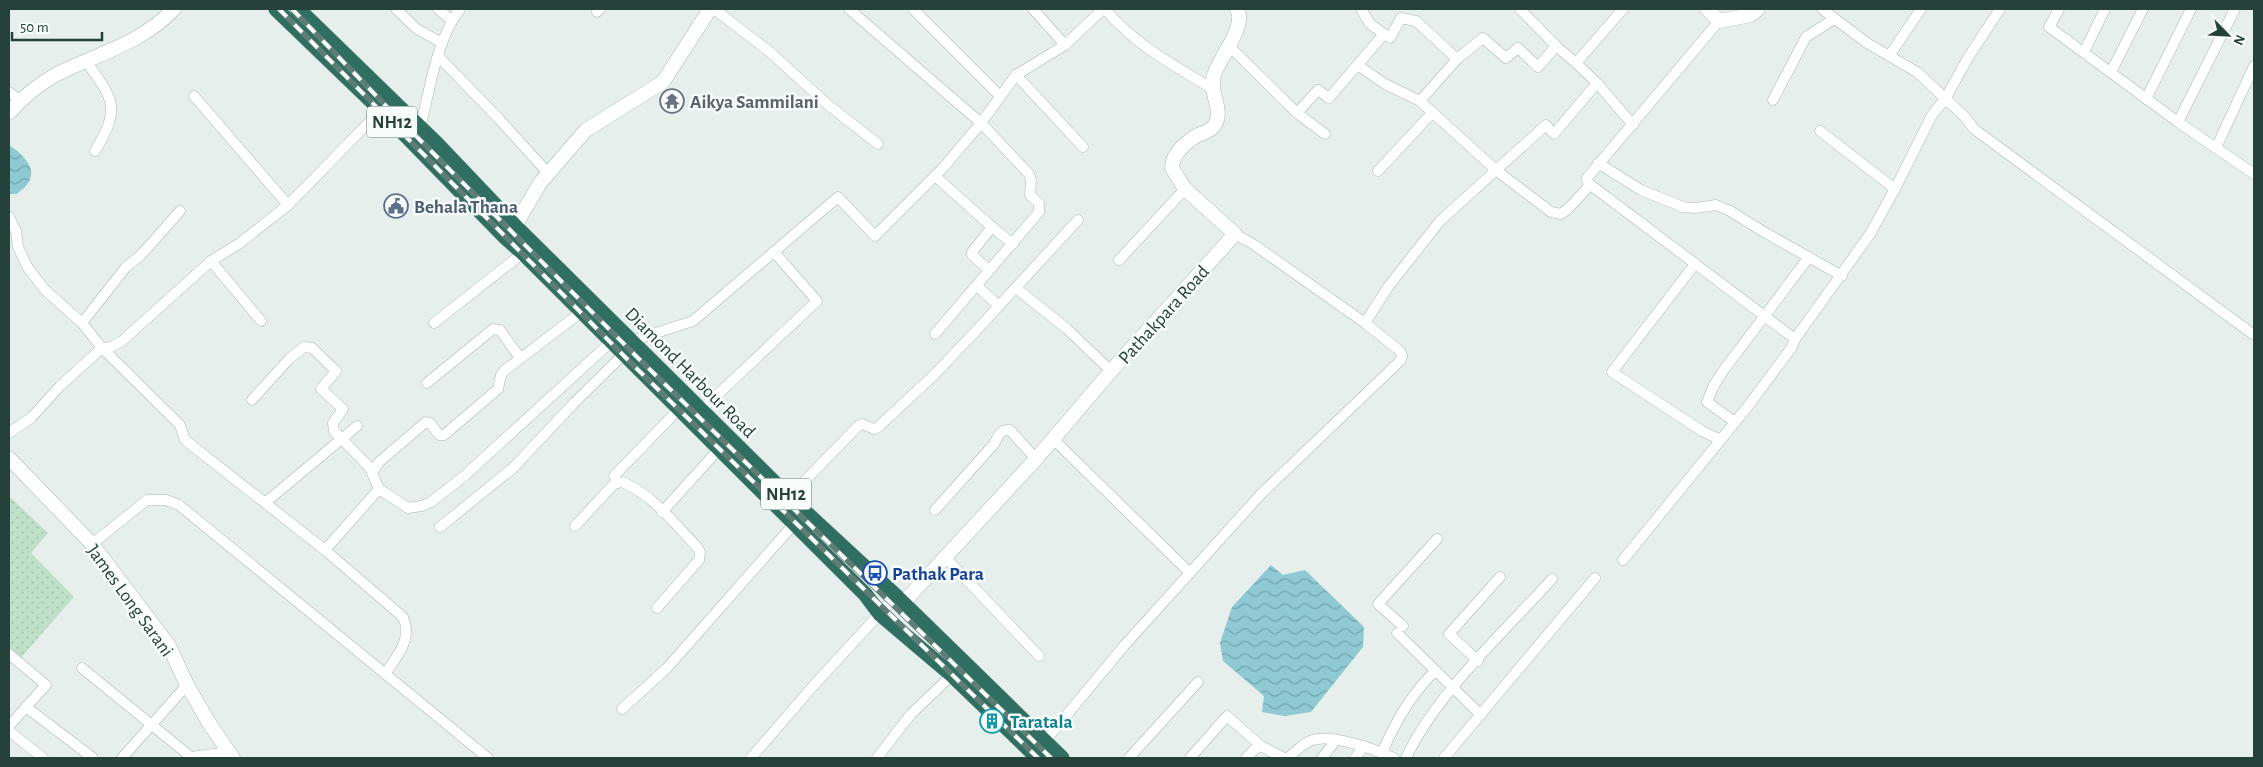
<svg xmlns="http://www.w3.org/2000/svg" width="2263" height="767" font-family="'Alegreya Sans',sans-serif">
  <defs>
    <pattern id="park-dots" width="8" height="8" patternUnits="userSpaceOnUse" patternTransform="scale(1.25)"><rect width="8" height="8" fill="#bfe0c8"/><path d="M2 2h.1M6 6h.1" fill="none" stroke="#a4c1ad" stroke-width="1.8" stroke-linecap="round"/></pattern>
    <pattern id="water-waves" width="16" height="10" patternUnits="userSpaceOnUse" patternTransform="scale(1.25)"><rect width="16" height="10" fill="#8ec9d4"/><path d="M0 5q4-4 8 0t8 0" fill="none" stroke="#74a5ad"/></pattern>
  </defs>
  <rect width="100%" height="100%" fill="#e6efeb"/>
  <!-- park -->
  <polygon fill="url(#park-dots)" points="9,496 48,533 31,553 74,597 18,661 9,653"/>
  <!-- water -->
  <g fill="url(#water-waves)">
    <path d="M9 145C20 152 39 168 28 183 26 187 20 191 17 194H9Z"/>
    <polygon points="1271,565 1283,575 1305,570 1364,627 1363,647 1311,712 1285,716 1262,712 1264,696 1223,661 1220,643 1232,607"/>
  </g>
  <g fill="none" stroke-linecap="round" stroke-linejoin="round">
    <!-- street casing -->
    <g stroke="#a8b8b2" stroke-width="11">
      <g id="street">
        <polyline points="396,9 417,29 442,43"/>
        <polyline points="438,9 451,20"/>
        <polyline points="714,9 770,52 827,104 878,144"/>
        <polyline points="849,9 981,123 1029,174 1031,180 1030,195 1039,203 1039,212 935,334"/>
        <polyline points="913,9 1000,96"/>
        <polyline points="1033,9 1065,45"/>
        <path d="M1105 9C1134 44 1173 65 1211 88"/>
        <polyline points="1361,9 1370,24 1390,38 1401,18 1416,21 1457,59 1420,101"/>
        <polyline points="1520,9 1556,46 1576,63"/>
        <polyline points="1623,9 1576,63 1597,83 1633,125"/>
        <polyline points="1822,9 1867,43 1917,72 1965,117 1974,129 2254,335"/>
        <polyline points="2059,9 2049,27 2178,122 2254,174"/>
        <polyline points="597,12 600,9"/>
        <polyline points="1228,45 1297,113 1325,134"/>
        <polyline points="2084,52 2105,9"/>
        <polyline points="1889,56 1921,9"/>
        <polyline points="439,57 499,119 548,173"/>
        <polyline points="1457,59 1483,38 1506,58 1518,48 1538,67 1556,46"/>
        <path d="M86 61C114 100 121 108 95 151"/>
        <polyline points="1359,66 1385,84 1420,101 1497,171 1551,212 1561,214 1569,208 1590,185"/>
        <polyline points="2111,72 2143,9"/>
        <polyline points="1016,75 1083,147"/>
        <polyline points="9,92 20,100"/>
        <polyline points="194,96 288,205"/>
        <polyline points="2146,99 2191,9"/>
        <polyline points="1773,100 1806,37 1834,19"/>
        <polyline points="1297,113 1318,90 1329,98 1383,35"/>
        <polyline points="2178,122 2235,9"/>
        <path d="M420 128C430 90 436 40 460 9"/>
        <polyline points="1820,131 1895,189"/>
        <polyline points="2216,148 2254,66"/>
        <polyline points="1598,163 1641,190 1683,207 1695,208 1716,205 1730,211 1764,232 1842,276"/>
        <polyline points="1378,171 1432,113"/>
        <polyline points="935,176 992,227 972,252 972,255 989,270"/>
        <path d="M9 217 16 231 18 247 28 268 45 290 82 323 102 348 180 425 185 440 325 550 403 617C413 639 397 656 385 674"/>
        <polyline points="992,227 1013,244"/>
        <polyline points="1119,260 1185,189"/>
        <polyline points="211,261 261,321"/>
        <polyline points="1695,264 1612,372 1702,431 1719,439"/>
        <polyline points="977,286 999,306"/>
        <polyline points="1016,288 1067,329 1111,371"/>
        <polyline points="82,323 126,267 141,255 180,211"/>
        <polyline points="434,323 523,253"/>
        <polyline points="1365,323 1388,287 1440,221 1546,125 1554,134 1597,83"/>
        <polyline points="1795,339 1870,234 1895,189 1932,115 1945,99 1969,56 2000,9"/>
        <polyline points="631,341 693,321 838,197 875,236 943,168 981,123 1016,75 1065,45 1103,9"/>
        <polyline points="427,383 493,329 500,330 520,358"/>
        <polyline points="252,400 289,359 304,347 312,348 336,371 321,389 343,409 333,423 334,431 372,470"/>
        <polyline points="701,410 817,301 774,252"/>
        <polyline points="1735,422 1707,402 1713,387 1723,371 1809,257"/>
        <polyline points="9,433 31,418 60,386 102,348 111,347 122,341 211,261 240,243 288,205 381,110"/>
        <polyline points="1053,439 1190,573"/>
        <polyline points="614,476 679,409"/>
        <polyline points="379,489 408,508 422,506 431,502 463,477 611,342"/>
        <polyline points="789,497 858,426 862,424 874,429 877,428 934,375 974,333 1078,220"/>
        <polyline points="266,502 357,426"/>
        <path d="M935 510 994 444C998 437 1000 429 1010 430L1036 459"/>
        <polyline points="662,512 719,449"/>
        <path d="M575 526 614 484 622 482C652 494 675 524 697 547L700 552 699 560 657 608"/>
        <polyline points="440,527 513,468 574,403 624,354"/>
        <polyline points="92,544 147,500 166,500 179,505 488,758"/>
        <polyline points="325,550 379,489 372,473 379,462 426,422 430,423 439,435 444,435 498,389 501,375 504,371 581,312"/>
        <polyline points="945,557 1039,656"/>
        <polyline points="1623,560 1749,405 1792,347 1795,339 1588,183 1587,178 1719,21"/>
        <polyline points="1403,626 1378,604 1437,539"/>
        <polyline points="1397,633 1481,715"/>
        <polyline points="9,654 46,685 9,726"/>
        <polyline points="1478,661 1449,634 1500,577"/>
        <polyline points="82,668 191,757 228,752"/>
        <polyline points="26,707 93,758"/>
        <polyline points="622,709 667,668 794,524"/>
        <polyline points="9,731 43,758"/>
        <polyline points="1045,741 1123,647 1261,494 1400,361 1402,356 1400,351 1365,323 1253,244 1235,234"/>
        <path d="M1382 753C1395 722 1411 694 1435 671"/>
        <polyline points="122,758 187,685"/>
        <polyline points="751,758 814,685 896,596"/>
        <polyline points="877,758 911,714 952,675"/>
        <polyline points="1129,758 1198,682"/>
        <polyline points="1190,758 1227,716 1261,746"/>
        <polyline points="1246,758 1256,748 1261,746 1284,758"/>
        <path d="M1288 758C1295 752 1301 745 1310 741 1329 732 1376 750 1394 758"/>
        <polyline points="1322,758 1336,740"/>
        <polyline points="1355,758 1364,746"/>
        <path d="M1406 758C1436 694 1504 632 1552 579"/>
        <polyline points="1444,758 1595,578"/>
      </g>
    </g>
    <!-- secondary casing -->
    <g stroke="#a4bbb3" stroke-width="15">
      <g id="secondary">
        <polyline points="1707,9 1719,21 1751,15 1758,9"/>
        <path d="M9 113C22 98 39 84 57 74 97 54 142 43 174 9"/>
        <polyline points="508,234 515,226 540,183 586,130 663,82 710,9"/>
        <polyline points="9,458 92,544 169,646 187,685 209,723 233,758"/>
        <path d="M903 603 1036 459 1111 371 1235 234 1185 189 1172 168C1172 154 1184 144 1196 136 1201 133 1209 132 1213 127 1226 112 1208 93 1214 75 1219 58 1247 26 1237 9"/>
      </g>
    </g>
    <!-- highway casing -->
    <g stroke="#c2cac8" stroke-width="16">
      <g id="highway">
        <polyline points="276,9 381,110 505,237 523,253 865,594 880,614 952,675 1038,758"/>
        <polyline points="298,9 437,144 515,226 789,497 896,596 1062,758"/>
      </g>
    </g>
    <!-- street -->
    <use href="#street" stroke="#fff" stroke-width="10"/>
    <!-- secondary -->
    <use href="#secondary" stroke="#fff" stroke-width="14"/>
    <!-- highway -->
    <use href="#highway" stroke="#2f6f62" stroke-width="15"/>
    <!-- rail casing -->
    <g stroke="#5f7d75" stroke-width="5.5">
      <g id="rail">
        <polyline points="279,9 634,366 1038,758"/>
        <polyline points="292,9 387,107 640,360 1051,758"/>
      </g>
    </g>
    <!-- rail -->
    <use href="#rail" stroke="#f7fbf9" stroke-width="4" stroke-dasharray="11" stroke-linecap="butt"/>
  </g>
  <!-- icons -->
  <defs>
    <g id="temple-ring" transform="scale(1.25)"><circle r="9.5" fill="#f7fbf9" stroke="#6b7280" stroke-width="1.5"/><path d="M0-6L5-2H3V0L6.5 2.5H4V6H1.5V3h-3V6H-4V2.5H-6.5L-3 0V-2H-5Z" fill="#6b7280"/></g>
    <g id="civic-ring" transform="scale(1.25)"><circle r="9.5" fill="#f7fbf9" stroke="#5c6f8a" stroke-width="1.5"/><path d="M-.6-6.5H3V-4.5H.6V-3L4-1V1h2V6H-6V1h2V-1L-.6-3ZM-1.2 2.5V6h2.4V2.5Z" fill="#5c6f8a"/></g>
    <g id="bus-ring" transform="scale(1.25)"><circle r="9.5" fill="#f7fbf9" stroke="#1a4fb4" stroke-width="1.5"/><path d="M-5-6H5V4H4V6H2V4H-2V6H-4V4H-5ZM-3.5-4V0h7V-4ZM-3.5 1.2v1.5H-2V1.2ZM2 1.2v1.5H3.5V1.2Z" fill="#1a4fb4"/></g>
    <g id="building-ring" transform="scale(1.25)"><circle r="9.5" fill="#f7fbf9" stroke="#0f9aa8" stroke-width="1.5"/><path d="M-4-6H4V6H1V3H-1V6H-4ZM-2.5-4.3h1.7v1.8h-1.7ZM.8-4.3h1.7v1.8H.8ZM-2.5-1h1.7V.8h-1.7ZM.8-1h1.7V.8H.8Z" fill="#0f9aa8"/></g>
  </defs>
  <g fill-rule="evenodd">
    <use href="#temple-ring" x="672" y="101"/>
    <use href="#civic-ring" x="396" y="206"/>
    <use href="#bus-ring" x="875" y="573"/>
    <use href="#building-ring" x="992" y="721"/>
  </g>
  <g text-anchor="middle" stroke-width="5" stroke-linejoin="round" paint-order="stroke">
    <!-- shield labels -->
    <g fill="#f7fbf9" stroke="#637a73" stroke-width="1">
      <rect x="367" y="106.5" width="50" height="31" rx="4"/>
      <rect x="761" y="478.5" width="50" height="31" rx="4"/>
    </g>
    <g font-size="18" font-weight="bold" fill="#24423a">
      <text x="392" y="128">NH12</text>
      <text x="786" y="500">NH12</text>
    </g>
    <!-- worship labels -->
    <g font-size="19" font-weight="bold" fill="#5b616d" stroke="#f7fbf9" text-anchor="start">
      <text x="690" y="108">Aikya Sammilani</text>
    </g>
    <!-- service labels -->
    <g font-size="19" font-weight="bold" fill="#4e5e75" stroke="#f7fbf9" text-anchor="start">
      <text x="414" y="213">Behala Thana</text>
    </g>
    <!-- street labels -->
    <g font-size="19" fill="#24423a" stroke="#f7fbf9">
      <text transform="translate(1163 314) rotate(-48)" y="7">Pathakpara Road</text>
      <text transform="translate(691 372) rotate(45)" y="7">Diamond Harbour Road</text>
      <text transform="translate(131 600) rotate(54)" y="7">James Long Sarani</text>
    </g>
    <!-- transit labels -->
    <g font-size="19" font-weight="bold" fill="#164399" stroke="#f7fbf9" text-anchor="start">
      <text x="892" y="580">Pathak Para</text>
    </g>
    <!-- culture labels -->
    <g font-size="19" font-weight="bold" fill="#0d838f" stroke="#f7fbf9" text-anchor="start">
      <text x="1010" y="728">Taratala</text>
    </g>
  </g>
  <!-- border -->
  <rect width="2263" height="767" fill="none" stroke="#24423a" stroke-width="20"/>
  <!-- north arrow -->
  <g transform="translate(2228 35) rotate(114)" stroke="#f7fbf9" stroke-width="4" paint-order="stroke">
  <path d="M0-4L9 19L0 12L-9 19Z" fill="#24423a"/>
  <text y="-8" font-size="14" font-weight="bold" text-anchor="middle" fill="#24423a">N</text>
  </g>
  <!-- scale -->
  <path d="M12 32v8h90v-8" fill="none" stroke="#24423a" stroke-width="2.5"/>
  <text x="20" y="32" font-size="15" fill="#24423a" stroke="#f7fbf9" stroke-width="4" paint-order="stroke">50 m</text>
</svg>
